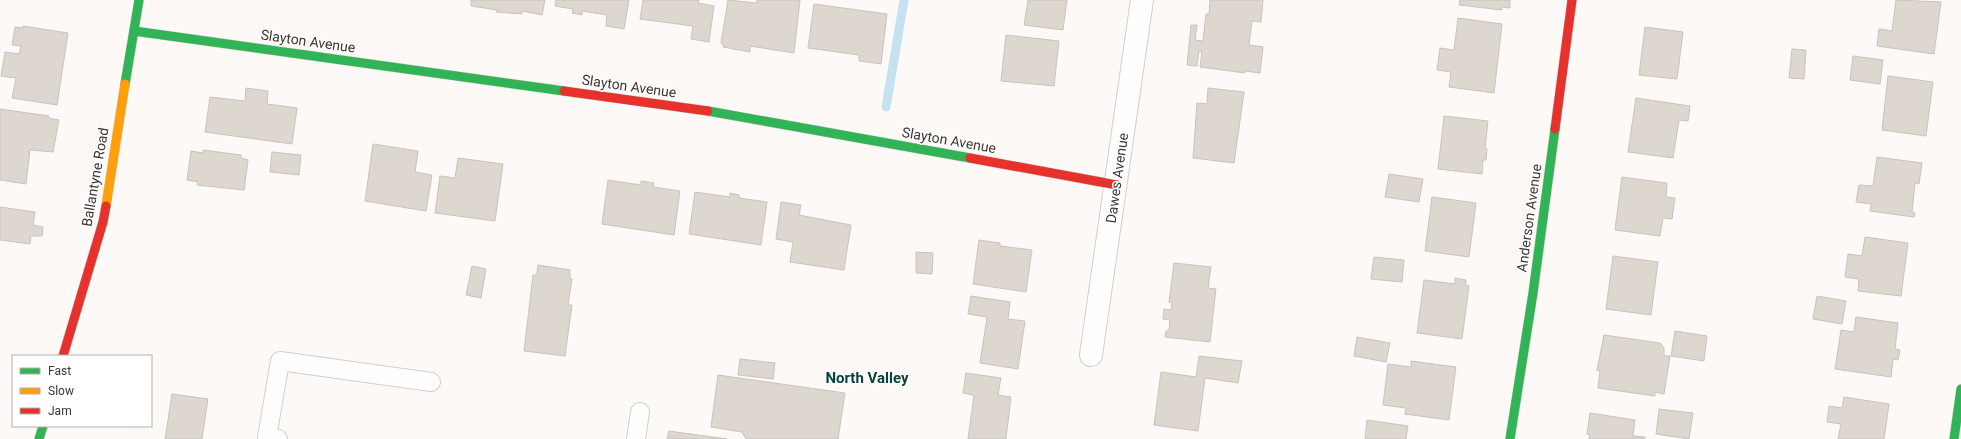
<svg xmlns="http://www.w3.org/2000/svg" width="1961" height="439" font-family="Roboto,sans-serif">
  <rect width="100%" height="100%" fill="#fcf9f7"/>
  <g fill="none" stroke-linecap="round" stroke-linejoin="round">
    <!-- stream -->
    <polyline stroke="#c5e2f1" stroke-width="9" points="886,107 904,0"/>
  </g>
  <!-- building -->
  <g fill="#ded7d0" stroke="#c7c3bf">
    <polygon points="471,0 545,0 542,15 522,11 522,14 496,12 497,10 471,6"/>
    <polygon points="556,0 629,0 624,29 606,26 607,15 582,11 582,15 572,13 573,9 555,6"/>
    <polygon points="643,0 699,0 698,3 714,6 709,42 691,39 693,26 640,19"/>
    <polygon points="728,0 757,3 757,0 800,0 794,53 750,46 750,52 723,47 723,44 721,43"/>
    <polygon points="1028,0 1067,0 1063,30 1024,25"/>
    <polygon points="1210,0 1263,0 1261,22 1252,21 1249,45 1263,47 1260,73 1245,71 1245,73 1200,67 1202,52 1199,51 1197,66 1187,65 1191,25 1197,25 1195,40 1203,41 1206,14 1209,14"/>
    <polygon points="1460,0 1510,0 1510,8 1502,7 1502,10 1459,5"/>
    <polygon points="1896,0 1941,2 1934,54 1877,46 1879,29 1892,31"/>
    <polygon points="814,4 887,14 881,64 859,61 859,55 808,48"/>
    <polygon points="1458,18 1502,24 1494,93 1449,87 1451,72 1437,70 1440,48 1454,50"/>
    <polygon points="23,26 68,33 57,105 12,98 16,78 1,76 5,52 19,54 21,46 12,45 15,27 23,28"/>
    <polygon points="1645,27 1683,32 1677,79 1639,75"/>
    <polygon points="1006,35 1059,41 1054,86 1001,81"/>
    <polygon points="1792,49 1806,50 1804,79 1789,78"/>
    <polygon points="1853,56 1883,60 1880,84 1850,80"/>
    <polygon points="1888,76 1933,82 1926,136 1882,130"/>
    <polygon points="246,88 268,91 267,104 297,108 292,144 205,132 210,97 245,101"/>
    <polygon points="1208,88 1244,92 1234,163 1193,158 1197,103 1207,104"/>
    <polygon points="1636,98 1690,106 1688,121 1679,120 1673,158 1628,152"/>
    <polygon points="0,109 49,116 48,118 59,120 53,152 30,150 26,184 0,180"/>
    <polygon points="1444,116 1488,121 1485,148 1487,149 1486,160 1483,160 1482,174 1438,169"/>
    <polygon points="373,144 418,151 415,172 432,175 426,211 365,201"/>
    <polygon points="203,150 241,155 241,158 248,160 244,190 197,185 198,182 187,180 191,151 203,153"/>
    <polygon points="272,152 301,155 299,175 270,172"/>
    <polygon points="1877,157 1922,163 1919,184 1915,183 1912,212 1915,213 1914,217 1870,211 1871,204 1856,202 1859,185 1873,186"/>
    <polygon points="458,158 503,164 495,221 435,213 440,176 455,178"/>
    <polygon points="1389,174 1423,179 1419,202 1385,197"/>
    <polygon points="1622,177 1667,183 1666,197 1675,198 1672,219 1663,218 1660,236 1615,230"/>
    <polygon points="608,180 641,185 641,181 654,183 653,187 680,191 674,235 602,224"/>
    <polygon points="695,192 730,197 730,193 739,195 739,198 767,202 761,245 689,234"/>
    <polygon points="1432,197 1476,203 1469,257 1425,251"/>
    <polygon points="781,202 801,205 799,215 851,225 844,270 790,262 793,242 776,239"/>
    <polygon points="0,207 35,212 33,225 43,227 42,236 31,236 30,244 0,240"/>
    <polygon points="1865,237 1908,243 1901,296 1858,291 1859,279 1845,277 1848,254 1862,256"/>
    <polygon points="979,240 1000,243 1000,246 1032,250 1026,292 973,284"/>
    <polygon points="916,252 933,253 932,274 916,273"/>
    <polygon points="1613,256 1658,262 1651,315 1606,309"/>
    <polygon points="1374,257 1404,260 1402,282 1371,279"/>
    <polygon points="1174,263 1211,267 1208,288 1216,289 1210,342 1165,337 1166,331 1169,331 1170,320 1163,319 1164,309 1171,310 1172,303 1169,302"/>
    <polygon points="538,265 570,270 570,279 572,279 568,305 572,305 565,356 524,351 533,275 537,275"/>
    <polygon points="472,266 486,269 481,298 466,295"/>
    <polygon points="1455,278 1466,280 1466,285 1469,286 1462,339 1417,333 1424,280 1455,284"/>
    <polygon points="971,296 1010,302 1008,319 1025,321 1018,369 980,363 987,317 968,314"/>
    <polygon points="1817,296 1846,301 1842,324 1813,319"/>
    <polygon points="1856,317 1898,323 1895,349 1900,350 1898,360 1893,359 1891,377 1835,369 1841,330 1854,332"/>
    <polygon points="1675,331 1707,336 1704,361 1671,356"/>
    <polygon points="1604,335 1660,343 1664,348 1664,356 1670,356 1664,394 1655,392 1655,396 1598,388 1600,371 1597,370"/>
    <polygon points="1357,337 1390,343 1386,362 1354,356"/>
    <polygon points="1199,356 1242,361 1238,383 1205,378 1198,431 1154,425 1161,372 1196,377"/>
    <polygon points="740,359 775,363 773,379 738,375"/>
    <polygon points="1411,361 1456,367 1449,420 1405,414 1406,408 1383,405 1388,364 1411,367"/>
    <polygon points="966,373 1001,378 998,395 1011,397 1006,439 968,439 974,395 963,393"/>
    <polygon points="718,375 845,393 838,439 746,439 742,432 711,427"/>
    <polygon points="172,394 208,399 202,439 165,439"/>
    <polygon points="1844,397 1889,404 1884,439 1838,439 1841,424 1827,422 1829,406 1842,408"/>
    <polygon points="1659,409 1693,413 1689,439 1656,434"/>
    <polygon points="1590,413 1635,420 1633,436 1645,437 1645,439 1589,439 1590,435 1587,434"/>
    <polygon points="1367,420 1408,426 1406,439 1365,439"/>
    <polygon points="669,431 727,439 667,439"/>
  </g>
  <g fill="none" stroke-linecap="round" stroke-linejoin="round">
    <!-- lane casing -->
    <g stroke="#d3cecb" stroke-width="20">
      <g id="lane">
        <polyline points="278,439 267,437 280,361 431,382"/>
        <polyline points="636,439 640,412"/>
      </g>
    </g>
    <!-- street casing -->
    <g stroke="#d3cecb" stroke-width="24">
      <polyline id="street" points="1091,355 1142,0"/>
    </g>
    <!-- fast casing -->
    <g stroke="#d3cecb" stroke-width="10">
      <g id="fast">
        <polyline points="134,31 564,91"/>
        <polyline points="125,84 139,0"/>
        <polyline points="708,111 970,158"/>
        <polyline points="39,439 43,426"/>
        <polyline points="1510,439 1533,293 1555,129"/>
        <polyline points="1954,439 1961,389"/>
      </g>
    </g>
    <!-- slow casing -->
    <g stroke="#d3cecb" stroke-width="10">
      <polyline id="slow" points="106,206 125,84"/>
    </g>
    <!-- jam casing -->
    <g stroke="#d3cecb" stroke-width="10">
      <g id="jam">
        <polyline points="564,91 708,111"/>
        <polyline points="1555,129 1572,0"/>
        <polyline points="970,158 1117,185"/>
        <polyline points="63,356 103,222 106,206"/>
      </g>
    </g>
    <!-- lane -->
    <use href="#lane" stroke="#fffefe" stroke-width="18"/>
    <!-- street -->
    <use href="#street" stroke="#fffefe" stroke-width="22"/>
    <!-- fast -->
    <use href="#fast" stroke="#30b455" stroke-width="9"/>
    <!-- slow -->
    <use href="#slow" stroke="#ff9f0a" stroke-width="9"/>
    <!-- jam -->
    <use href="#jam" stroke="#e5322d" stroke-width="9"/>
  </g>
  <g text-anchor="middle" stroke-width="3" stroke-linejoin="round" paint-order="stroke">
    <!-- street labels -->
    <g font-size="14" fill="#3d3631" stroke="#fff">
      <text transform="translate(308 41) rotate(8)" y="5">Slayton Avenue</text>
      <text transform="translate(629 86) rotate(8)" y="5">Slayton Avenue</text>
      <text transform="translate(949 140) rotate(10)" y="5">Slayton Avenue</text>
      <text transform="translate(95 177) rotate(-80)" y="5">Ballantyne Road</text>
      <text transform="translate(1117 178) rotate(-82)" y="5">Dawes Avenue</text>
      <text transform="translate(1529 218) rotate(-82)" y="5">Anderson Avenue</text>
    </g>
    <!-- neighbourhood labels -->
    <g font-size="15" font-weight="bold" fill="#074338" stroke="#fff">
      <text x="867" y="383">North Valley</text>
    </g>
  </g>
  <!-- legend -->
  <rect x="12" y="355" width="140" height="72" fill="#ffffff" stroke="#b1afad"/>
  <rect x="20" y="368" width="20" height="6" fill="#30b455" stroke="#b1afad"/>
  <text x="48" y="375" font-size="12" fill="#3d3631">Fast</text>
  <rect x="20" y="388" width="20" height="6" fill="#ff9f0a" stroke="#b1afad"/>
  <text x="48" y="395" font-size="12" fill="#3d3631">Slow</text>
  <rect x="20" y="408" width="20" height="6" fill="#e5322d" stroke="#b1afad"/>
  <text x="48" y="415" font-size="12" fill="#3d3631">Jam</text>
</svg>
